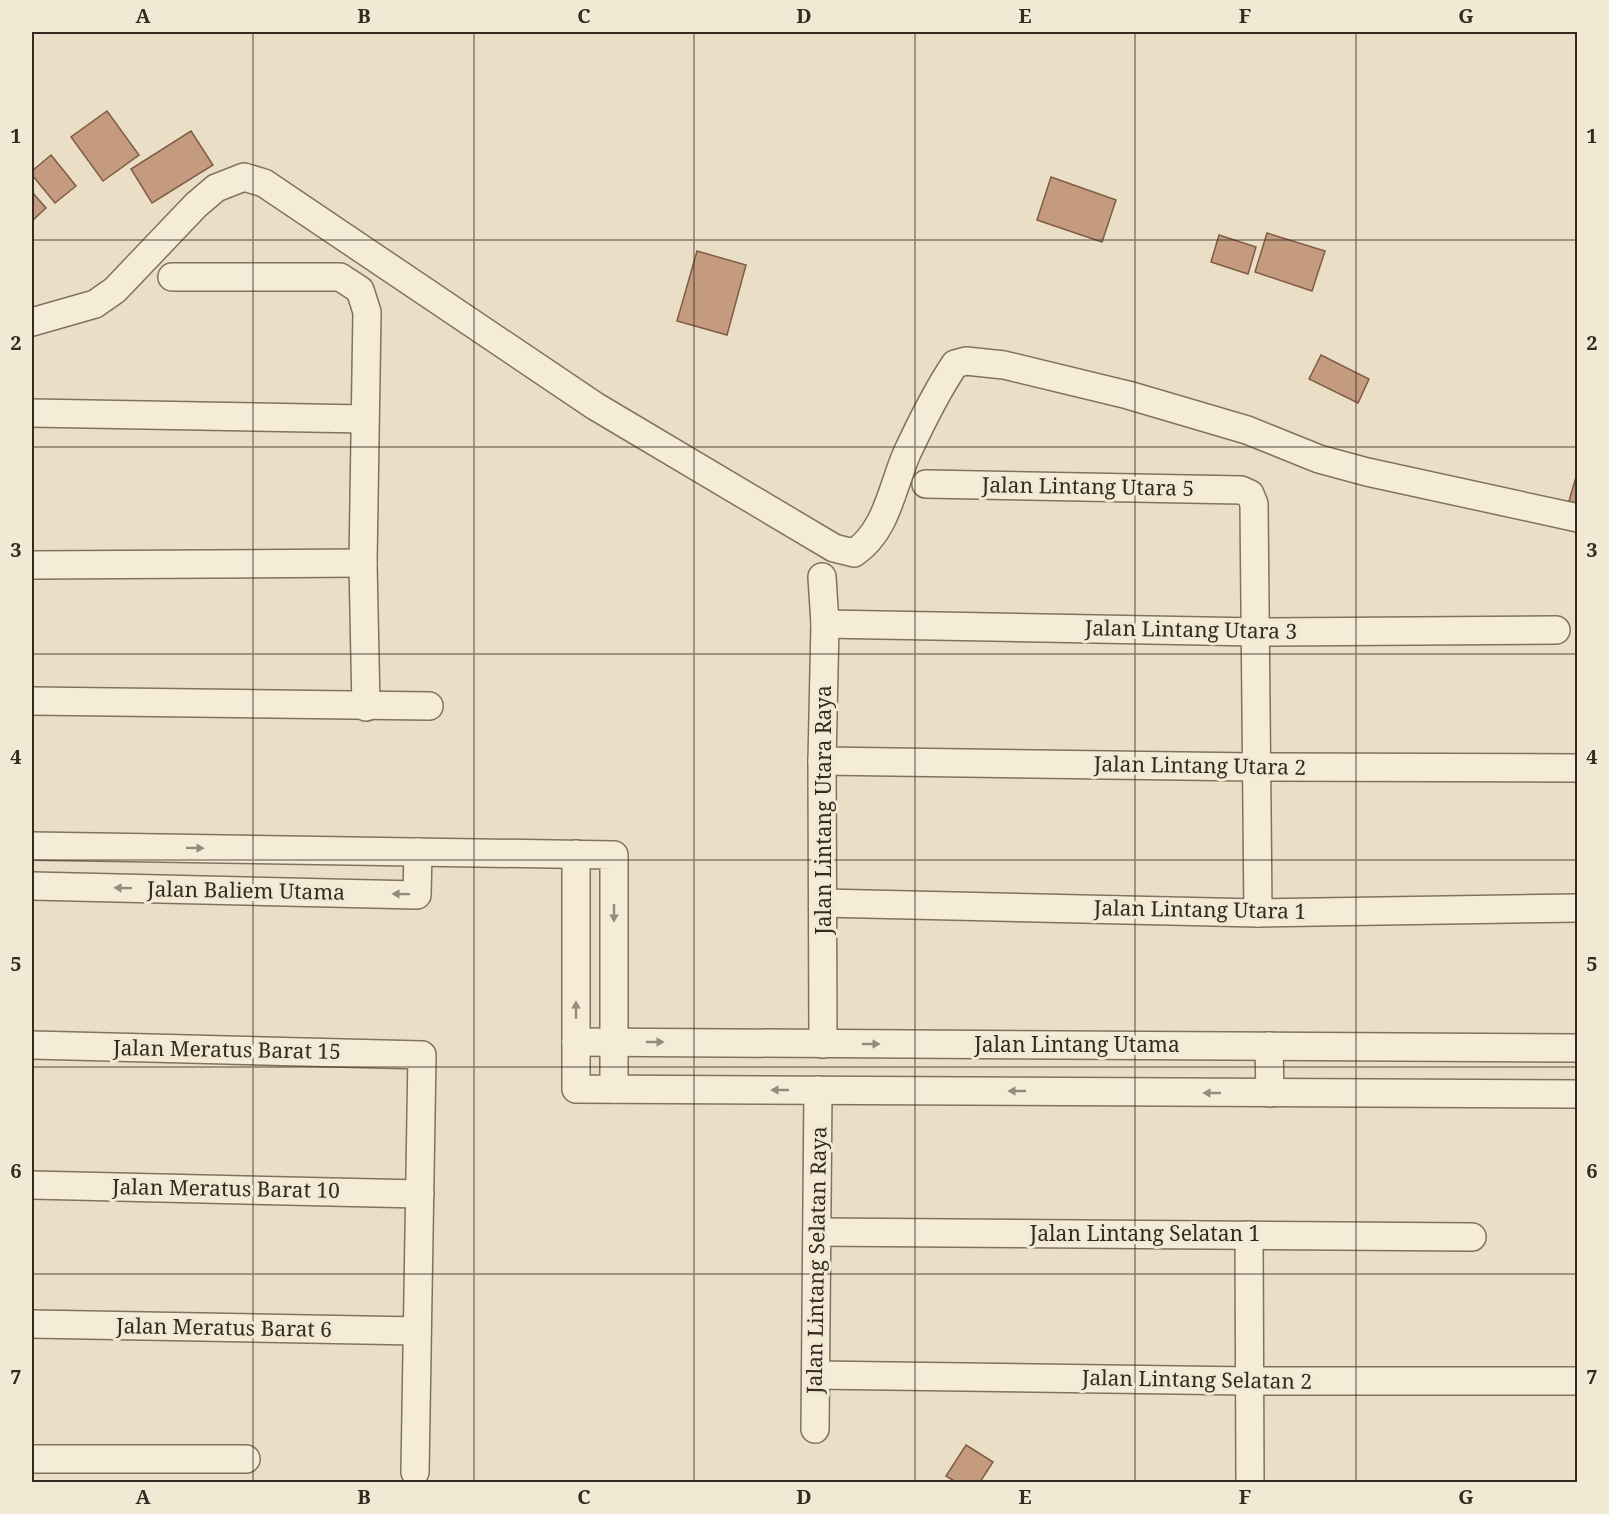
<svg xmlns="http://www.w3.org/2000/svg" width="1609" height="1514" font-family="'Noto Serif',serif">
  <rect width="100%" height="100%" fill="#eadec6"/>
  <!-- building -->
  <g fill="#c49b7f" stroke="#805c45" stroke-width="1.5">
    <polygon points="107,111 139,155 103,181 71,137"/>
    <polygon points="191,131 213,165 152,203 131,169"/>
    <polygon points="51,155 76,186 55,203 32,175 32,171"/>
    <polygon points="1051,177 1116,200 1102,242 1037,220"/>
    <polygon points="32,192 46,208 32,221"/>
    <polygon points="1267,233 1325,251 1312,291 1255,272"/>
    <polygon points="1219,235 1256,247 1248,274 1211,262"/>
    <polygon points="697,251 746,265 727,335 677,321"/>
    <polygon points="1321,355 1369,379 1358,403 1309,379"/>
    <polygon points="1578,470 1578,504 1569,501"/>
    <polygon points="966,1445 993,1462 980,1482 956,1482 946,1476"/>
  </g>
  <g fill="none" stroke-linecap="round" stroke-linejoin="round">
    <!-- street casing -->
    <g stroke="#83715d" stroke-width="30">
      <g id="street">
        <polyline points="172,277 340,277 360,290 367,312 363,563 366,707"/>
        <path d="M32 322 95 304 115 290 196 205 216 188 244 177 264 183 595 406 834 548 854 553C887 531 892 487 907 453 921 423 936 392 955 364L966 361 1004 365 1128 395 1247 430 1319 459 1367 472 1578 518"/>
        <polyline points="32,413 364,419"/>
        <polyline points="926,484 1241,490 1250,494 1254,504 1258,913"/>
        <polyline points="32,565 363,563"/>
        <polyline points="822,577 825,624 822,761 823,1044"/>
        <polyline points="825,624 1256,632 1556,630"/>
        <polyline points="32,701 429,706"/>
        <polyline points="822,761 1255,767 1578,768"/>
        <polyline points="32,846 614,855 614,1089"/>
        <polyline points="576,854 576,1089 1578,1094"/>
        <polyline points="32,886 417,895 418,852"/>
        <polyline points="823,903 1258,913 1578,908"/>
        <polyline points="576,1042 1578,1048"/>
        <polyline points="32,1045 422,1055 415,1472"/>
        <polyline points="1269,1046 1270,1093"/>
        <polyline points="32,1185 420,1194"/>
        <polyline points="817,1232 1472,1237"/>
        <polyline points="1249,1235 1250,1482"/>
        <polyline points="32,1324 417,1331"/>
        <polyline points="816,1375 1249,1381 1578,1381"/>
        <polyline points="815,1429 818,1090"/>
        <polyline points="32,1459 246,1459"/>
      </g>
    </g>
    <!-- street -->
    <use href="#street" stroke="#f5ecd8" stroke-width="27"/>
  </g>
  <!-- one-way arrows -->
  <defs><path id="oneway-solid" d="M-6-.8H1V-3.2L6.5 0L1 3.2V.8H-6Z" transform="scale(1.5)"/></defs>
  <g fill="#958a7c">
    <use href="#oneway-solid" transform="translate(195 848) rotate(1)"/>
    <use href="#oneway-solid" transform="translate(123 888) rotate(-179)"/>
    <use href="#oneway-solid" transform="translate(401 894) rotate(-179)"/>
    <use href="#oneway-solid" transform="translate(614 913) rotate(90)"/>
    <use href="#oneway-solid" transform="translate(576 1010) rotate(-90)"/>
    <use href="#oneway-solid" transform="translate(655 1042)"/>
    <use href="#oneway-solid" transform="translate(871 1044)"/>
    <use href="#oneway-solid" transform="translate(780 1090) rotate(-180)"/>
    <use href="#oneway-solid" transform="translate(1017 1091) rotate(-180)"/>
    <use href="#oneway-solid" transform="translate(1212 1093) rotate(-180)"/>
  </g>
  <!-- grid -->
  <path fill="none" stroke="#352920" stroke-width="1.5" stroke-opacity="0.55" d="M253 32V1482M474 32V1482M694 32V1482M915 32V1482M1135 32V1482M1356 32V1482M32 240H1578M32 447H1578M32 654H1578M32 860H1578M32 1067H1578M32 1274H1578"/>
  <g text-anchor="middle" stroke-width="6" stroke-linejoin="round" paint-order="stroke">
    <!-- street labels -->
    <g font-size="21" fill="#352920" stroke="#f2e9d5">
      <text transform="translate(1088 487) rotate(1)" y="7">Jalan Lintang Utara 5</text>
      <text transform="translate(1191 630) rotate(1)" y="7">Jalan Lintang Utara 3</text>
      <text transform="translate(1200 766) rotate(1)" y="7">Jalan Lintang Utara 2</text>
      <text transform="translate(824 810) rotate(-90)" y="7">Jalan Lintang Utara Raya</text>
      <text transform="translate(246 891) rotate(1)" y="7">Jalan Baliem Utama</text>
      <text transform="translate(1200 910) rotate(1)" y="7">Jalan Lintang Utara 1</text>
      <text x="1077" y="1052">Jalan Lintang Utama</text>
      <text transform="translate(227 1050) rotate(1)" y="7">Jalan Meratus Barat 15</text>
      <text transform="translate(226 1189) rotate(1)" y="7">Jalan Meratus Barat 10</text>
      <text x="1145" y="1241">Jalan Lintang Selatan 1</text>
      <text transform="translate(817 1260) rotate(-89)" y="7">Jalan Lintang Selatan Raya</text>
      <text transform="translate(224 1328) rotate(1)" y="7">Jalan Meratus Barat 6</text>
      <text transform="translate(1197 1380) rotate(1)" y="7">Jalan Lintang Selatan 2</text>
    </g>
  </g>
  <!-- border -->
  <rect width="1609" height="1514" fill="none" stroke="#f2e9d5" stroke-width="66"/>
  <rect x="33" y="33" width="1543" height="1448" fill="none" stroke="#352920" stroke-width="2"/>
  <g font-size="20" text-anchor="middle" font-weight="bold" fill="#352920">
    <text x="143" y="23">A</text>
    <text x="364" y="23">B</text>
    <text x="584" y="23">C</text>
    <text x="804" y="23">D</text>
    <text x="1025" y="23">E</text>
    <text x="1245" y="23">F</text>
    <text x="1466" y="23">G</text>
    <text x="16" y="143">1</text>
    <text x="1592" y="143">1</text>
    <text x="16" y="350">2</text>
    <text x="1592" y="350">2</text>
    <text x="16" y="557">3</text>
    <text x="1592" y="557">3</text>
    <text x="16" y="764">4</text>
    <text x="1592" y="764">4</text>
    <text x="16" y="971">5</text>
    <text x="1592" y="971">5</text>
    <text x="16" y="1178">6</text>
    <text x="1592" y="1178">6</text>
    <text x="16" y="1384">7</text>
    <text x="1592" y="1384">7</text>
    <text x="143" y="1504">A</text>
    <text x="364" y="1504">B</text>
    <text x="584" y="1504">C</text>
    <text x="804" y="1504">D</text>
    <text x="1025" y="1504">E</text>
    <text x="1245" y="1504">F</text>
    <text x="1466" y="1504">G</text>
  </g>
</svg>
